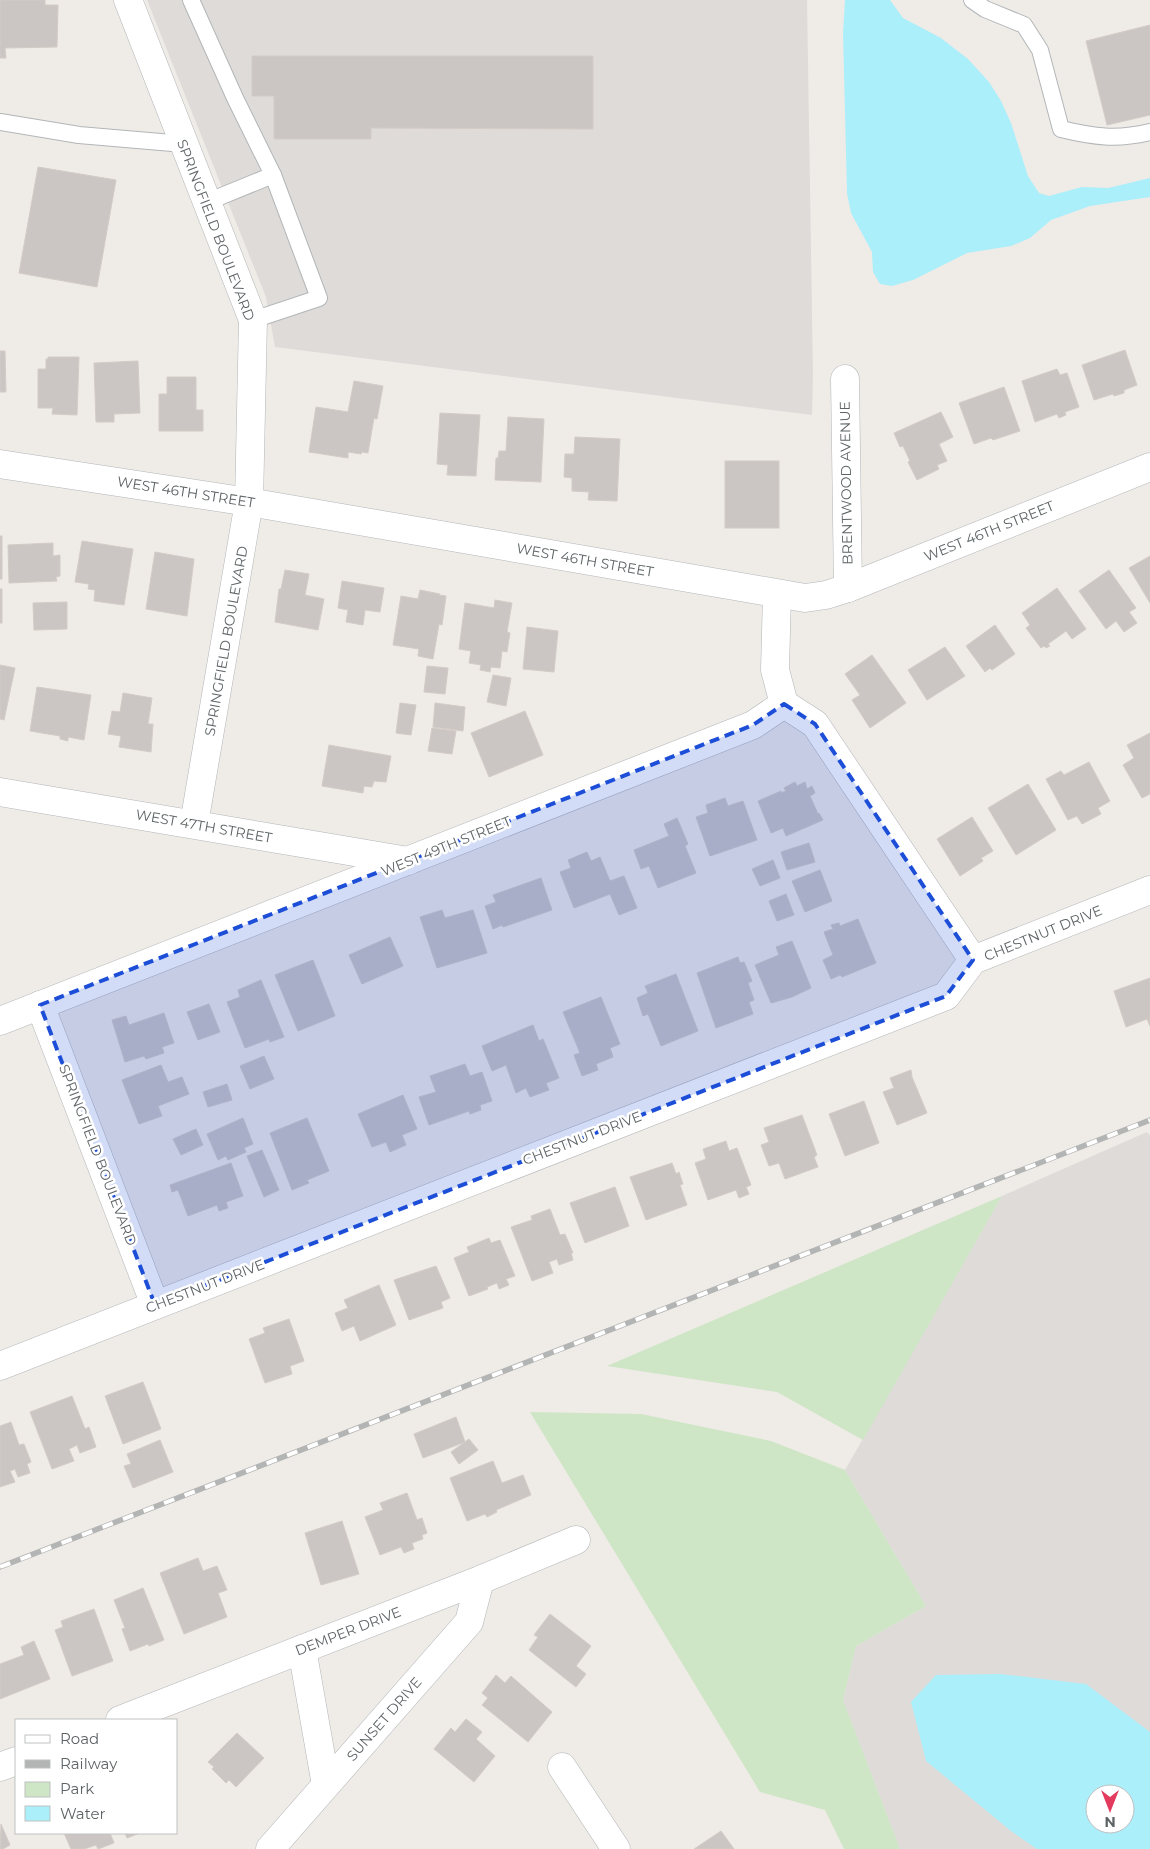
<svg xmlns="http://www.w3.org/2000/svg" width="1150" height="1849" font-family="Montserrat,sans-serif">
  <rect width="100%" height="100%" fill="#efebe7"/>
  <!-- industrial -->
  <g fill="#dedbd9" fill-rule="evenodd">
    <polygon points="147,0 807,0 813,376 812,415 275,347 266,297"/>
    <path d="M1147 1132 1150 1136V1849H900L843 1700 856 1646 926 1606 845 1470 1002 1196ZM1095 1794H1125V1824H1095Z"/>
  </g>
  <!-- green -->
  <g fill="#cee6c5">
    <polygon points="1002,1196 863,1440 777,1392 607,1366"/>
    <polygon points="530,1412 641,1414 771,1441 845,1470 926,1606 856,1646 843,1700 900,1849 844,1849 825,1810 760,1792"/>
  </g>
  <!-- water -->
  <g fill="#abeffb" fill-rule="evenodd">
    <polygon points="845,0 890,0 903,18 941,38 968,59 989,82 1001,101 1011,123 1028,176 1039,193 1049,196 1082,187 1108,188 1150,178 1150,197 1090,206 1051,220 1030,238 1011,246 967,253 913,280 892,286 880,284 873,272 872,252 851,213 847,193 843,33"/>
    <path d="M1000 1674 1086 1684 1150 1732V1849H1037L1011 1831 926 1761 911 1702 936 1675ZM1095 1794H1125V1824H1095Z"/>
  </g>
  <!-- building -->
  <g fill="#cbc6c4" stroke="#d4cbc5">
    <polygon points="0,0 45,0 45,5 58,5 57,47 5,48 6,58 0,58"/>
    <polygon points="1150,25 1150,115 1107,125 1086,41"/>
    <polygon points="252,56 593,56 593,129 371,128 371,139 274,139 274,96 252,96"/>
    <polygon points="38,167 116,180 97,287 19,273"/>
    <polygon points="1125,350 1137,385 1124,390 1124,393 1114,396 1113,394 1094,400 1082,365"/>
    <polygon points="0,351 5,351 6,392 0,392"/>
    <polygon points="48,357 79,357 77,415 52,414 53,408 38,408 38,369 46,369 46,359 48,359"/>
    <polygon points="138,361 140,413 114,414 114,422 96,422 94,363"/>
    <polygon points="1057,369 1060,375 1067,373 1079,407 1065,412 1066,415 1059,418 1057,414 1035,422 1022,381"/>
    <polygon points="167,377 196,377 196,410 203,410 203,431 159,431 159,394 167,394"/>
    <polygon points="354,381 383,386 377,419 374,418 368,453 362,452 361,454 348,452 348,458 309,452 316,407 348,412"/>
    <polygon points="1004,387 1020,431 993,440 991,438 974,444 959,403"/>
    <polygon points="941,412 953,437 939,444 947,461 937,465 939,469 917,480 908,462 910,461 903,446 900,447 894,433"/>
    <polygon points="440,413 480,415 476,476 447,475 448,465 437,464"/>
    <polygon points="508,417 544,419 541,482 495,480 496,458 498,458 499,451 506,451"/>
    <polygon points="575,437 620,439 617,501 588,500 589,492 572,491 572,478 564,477 565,454 574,454"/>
    <rect x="725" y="461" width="54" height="67"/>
    <rect x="0" y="536" width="2" height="43"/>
    <polygon points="82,541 133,549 124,605 94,601 95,590 88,589 89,584 75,582"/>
    <polygon points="53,543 53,556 60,555 60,576 56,577 57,581 9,583 8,545"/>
    <polygon points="155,552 194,559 187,616 146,609"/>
    <polygon points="1150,556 1150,603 1129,568"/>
    <polygon points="285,570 309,574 305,595 324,599 318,630 275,622 279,589 281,589"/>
    <polygon points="1109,570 1136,608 1129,612 1137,623 1124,632 1116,621 1106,629 1079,591"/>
    <polygon points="342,581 384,588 380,612 365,610 363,625 346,622 348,610 338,608"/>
    <polygon points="1057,588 1086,629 1072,639 1066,631 1048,644 1050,646 1046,648 1044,646 1041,648 1026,628 1030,625 1022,613"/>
    <rect x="0" y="589" width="2" height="34"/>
    <polygon points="420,590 440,594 439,595 446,596 442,625 439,624 433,659 418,656 419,649 393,645 401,596 418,599"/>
    <polygon points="495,600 512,603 507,632 510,633 507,652 502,651 500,668 491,667 490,672 480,670 481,665 469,663 471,651 459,649 465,603 494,608"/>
    <polygon points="67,602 67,629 34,630 33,603"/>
    <polygon points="995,625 1015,654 992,670 990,668 985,672 966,646"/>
    <polygon points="527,627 558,631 554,672 523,669"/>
    <polygon points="945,647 965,676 927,700 908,670"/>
    <polygon points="872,655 906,703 870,728 852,700 860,695 845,674"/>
    <polygon points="0,665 15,668 4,720 0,719"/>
    <polygon points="427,666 448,668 445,694 424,692"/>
    <polygon points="493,675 511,678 506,706 487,702"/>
    <polygon points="37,687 91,695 84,740 68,737 68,741 60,739 60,736 30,731"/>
    <polygon points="123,693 152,698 148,724 153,724 151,752 119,747 121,736 108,734 112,711 120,712"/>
    <polygon points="400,703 416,705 411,735 396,733"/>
    <polygon points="435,703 465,707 463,731 433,727"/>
    <polygon points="525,711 543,755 489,777 471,733"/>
    <polygon points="432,728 456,731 452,754 428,751"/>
    <polygon points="1150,733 1150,794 1142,798 1123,765 1134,758 1127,745"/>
    <polygon points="329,745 391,756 386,782 374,781 372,787 364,786 363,793 322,786"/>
    <polygon points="1089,762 1110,801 1098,808 1101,814 1082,824 1077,816 1068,820 1046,779 1061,771 1064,775"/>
    <polygon points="795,782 797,786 805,782 807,789 812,786 815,793 810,796 818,814 819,813 823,820 786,836 783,828 771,833 758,801 781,791 781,793 786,791 784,788"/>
    <polygon points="1028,784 1056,830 1016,855 988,808"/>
    <polygon points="725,798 728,806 743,801 757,840 710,856 696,817 708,813 706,805"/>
    <polygon points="972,817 993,851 981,858 983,861 960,876 937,839"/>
    <polygon points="677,818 688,844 685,846 696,873 658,888 649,866 641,869 634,850 669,836 664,824"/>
    <polygon points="809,843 815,862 787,870 781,852"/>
    <polygon points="587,852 591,861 600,857 610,881 624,876 637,908 619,915 610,894 574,908 560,872 571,868 568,860"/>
    <polygon points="773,860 780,878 760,886 752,869"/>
    <polygon points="820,870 832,901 805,912 792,881"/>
    <polygon points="541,878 552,910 503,927 502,925 493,929 485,906 496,902 493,895"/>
    <polygon points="786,894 794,915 777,921 769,901"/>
    <polygon points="442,910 445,918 473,910 487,953 437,968 420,917"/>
    <polygon points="858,919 876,963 842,977 840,975 831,979 823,960 833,955 824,932 833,929 831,925 839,923 840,926"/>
    <polygon points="390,937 403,966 362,984 349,955"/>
    <polygon points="792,941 811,988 792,997 771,1003 755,965 779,955 776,947"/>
    <polygon points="738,957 740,963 744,962 752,981 748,983 754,1000 749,1002 753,1014 716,1028 697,973"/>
    <polygon points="313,960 335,1016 298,1031 275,975"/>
    <polygon points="676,974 698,1031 661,1046 648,1014 643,1016 637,998 648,993 645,986"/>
    <polygon points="1150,978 1150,1026 1147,1019 1126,1027 1114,991"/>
    <polygon points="261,980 284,1037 270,1042 269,1039 245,1048 227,1002 240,997 238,990"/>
    <polygon points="601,997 620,1044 610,1048 613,1057 596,1064 598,1070 582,1076 574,1055 580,1053 563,1012"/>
    <polygon points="209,1004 220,1032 198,1040 187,1012"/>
    <polygon points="164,1013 174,1043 162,1047 164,1053 146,1059 144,1056 125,1062 112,1020 126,1016 129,1025"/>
    <polygon points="533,1025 539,1041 543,1039 559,1078 546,1083 549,1090 530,1097 526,1088 516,1093 506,1065 492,1071 482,1046"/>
    <polygon points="264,1056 274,1079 250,1089 240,1066"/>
    <polygon points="465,1064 470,1076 482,1072 492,1101 480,1105 481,1110 470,1114 469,1111 429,1125 419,1097 436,1092 430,1076"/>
    <polygon points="161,1065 168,1082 182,1077 189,1094 158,1106 162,1116 139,1124 122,1080"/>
    <polygon points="911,1070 912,1077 927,1113 897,1125 883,1092 894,1088 890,1078"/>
    <polygon points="227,1084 232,1100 208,1107 203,1092"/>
    <polygon points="403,1095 417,1129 402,1135 406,1145 390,1152 386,1142 372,1147 358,1114"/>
    <polygon points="864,1101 879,1143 845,1156 829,1114"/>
    <polygon points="802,1115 817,1155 814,1157 818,1167 785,1179 779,1163 769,1166 761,1145 769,1142 764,1128"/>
    <polygon points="243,1118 253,1144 244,1148 246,1152 228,1160 226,1156 218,1160 207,1134"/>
    <polygon points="307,1118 329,1171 307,1180 309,1183 292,1190 270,1133"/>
    <polygon points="196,1129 203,1145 181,1155 173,1139"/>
    <polygon points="726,1141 729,1151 737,1148 751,1185 746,1187 749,1194 739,1198 736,1190 708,1200 695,1163 706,1159 703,1149"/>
    <polygon points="262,1150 279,1190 264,1197 247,1156"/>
    <polygon points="231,1163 243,1196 226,1202 228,1208 219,1211 217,1205 188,1216 178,1190 172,1192 170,1185"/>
    <polygon points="672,1163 676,1174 679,1172 683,1184 680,1185 687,1205 646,1220 630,1177"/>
    <polygon points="615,1187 629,1226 585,1243 570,1203"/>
    <polygon points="550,1209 560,1235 565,1234 573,1253 571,1253 573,1260 559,1265 557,1259 549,1262 553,1273 532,1281 511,1227 532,1220 531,1216"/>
    <polygon points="489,1238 491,1243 500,1240 515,1276 506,1279 509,1285 499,1289 497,1283 487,1287 488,1289 469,1296 454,1258 469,1252 467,1247"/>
    <polygon points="436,1266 450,1298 441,1302 443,1308 409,1320 394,1280"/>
    <polygon points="379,1285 396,1325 360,1341 354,1326 342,1331 335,1313 348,1308 344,1300"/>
    <polygon points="289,1319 304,1361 290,1366 292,1374 265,1383 249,1339 265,1333 263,1328"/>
    <polygon points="143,1382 161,1429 123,1444 105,1396"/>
    <polygon points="72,1396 85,1429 89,1427 96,1447 80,1453 77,1445 69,1449 74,1461 52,1469 30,1412"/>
    <polygon points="456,1417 465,1442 423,1458 414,1434"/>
    <polygon points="11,1422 19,1445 24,1444 31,1462 27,1464 30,1473 18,1477 15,1469 10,1471 15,1482 0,1487 0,1426"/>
    <polygon points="469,1439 478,1450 459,1464 451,1452"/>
    <polygon points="160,1440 173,1472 133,1488 124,1466 131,1464 127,1454"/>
    <polygon points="493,1461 502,1483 523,1475 531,1495 496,1510 497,1512 487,1517 485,1514 467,1521 450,1478"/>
    <polygon points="407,1493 417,1520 422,1518 427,1533 422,1535 423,1539 412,1543 414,1549 404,1553 401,1547 380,1555 365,1517 383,1510 380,1503"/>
    <polygon points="342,1521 359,1574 321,1585 305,1533"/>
    <polygon points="198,1558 203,1571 217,1566 227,1590 218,1593 227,1617 184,1634 160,1573"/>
    <polygon points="143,1588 164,1640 149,1646 148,1644 130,1651 122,1629 125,1628 114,1600"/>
    <polygon points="94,1609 113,1661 72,1676 55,1630 63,1627 61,1621"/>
    <polygon points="550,1614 591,1646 576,1666 586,1674 576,1687 529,1650 538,1637 534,1635"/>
    <polygon points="34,1641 50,1679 0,1699 0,1664 24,1655 21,1647"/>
    <polygon points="496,1675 505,1683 511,1676 552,1712 528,1742 482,1705 488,1698 482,1693"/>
    <polygon points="466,1719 482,1732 476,1739 495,1756 474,1782 434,1749 451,1728 455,1732"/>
    <polygon points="237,1733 264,1758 236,1787 229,1780 226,1783 212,1769 214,1767 208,1762"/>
    <polygon points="1,1824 10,1845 3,1849 0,1849"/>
    <polygon points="721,1831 734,1849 694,1849"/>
    <polygon points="64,1833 110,1833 114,1843 98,1849 96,1845 84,1849 71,1849"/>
    <polygon points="125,1833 140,1833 127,1838"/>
  </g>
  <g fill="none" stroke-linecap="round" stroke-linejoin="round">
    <!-- service casing -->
    <g stroke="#b2b6b8" stroke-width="18">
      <g id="service">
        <polyline points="191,0 235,98 273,175 207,202"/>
        <path d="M972 0 985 9 1024 25 1040 50 1061 129C1094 137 1117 140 1150 132"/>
        <polyline points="0,122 79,135 184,144"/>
        <polyline points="253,320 319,298 273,175"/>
      </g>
    </g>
    <!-- minor casing -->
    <g stroke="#b2b6b8" stroke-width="29">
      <g id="minor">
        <polyline points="128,0 253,320 249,502 194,824"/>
        <polyline points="845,379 848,588"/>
        <polyline points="0,464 249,502 805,598 826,595 848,588 1150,467"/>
        <polyline points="784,704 815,724 973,960"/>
        <polyline points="0,792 408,861"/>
        <polyline points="40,1005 155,1305"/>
        <polyline points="0,1021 753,725 784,704 775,670 777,594"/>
        <polyline points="0,1366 946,996 973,960 1150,890"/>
        <polyline points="302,1649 326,1785"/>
        <polyline points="120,1720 480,1580 576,1540"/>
        <polyline points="0,1767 16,1761"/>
        <polyline points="562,1767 616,1849"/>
        <polyline points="270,1849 469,1622 480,1580"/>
      </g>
    </g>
    <!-- service -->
    <use href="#service" stroke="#fff" stroke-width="16"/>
    <!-- minor -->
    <use href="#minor" stroke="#fff" stroke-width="28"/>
    <!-- rail casing -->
    <g stroke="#b3b4b4" stroke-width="5.5">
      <polyline id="rail" points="0,1567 1150,1120"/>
    </g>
    <!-- rail -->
    <use href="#rail" stroke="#fff" stroke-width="4" stroke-dasharray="11" stroke-linecap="butt"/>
  </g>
  <!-- marked area -->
  <path fill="#1d4ed8" fill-opacity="0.2" stroke="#1d4ed8" stroke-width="4" stroke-dasharray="10 6" stroke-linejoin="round" d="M784 704 815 724 973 960 946 996 155 1305 40 1005 753 725Z"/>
  <g text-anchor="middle" stroke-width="5" stroke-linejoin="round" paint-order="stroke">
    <!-- street labels -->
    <g font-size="14" fill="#5e6466" stroke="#fff">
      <text transform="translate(216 230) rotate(69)" y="5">SPRINGFIELD BOULEVARD</text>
      <text transform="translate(846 483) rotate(-91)" y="5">BRENTWOOD AVENUE</text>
      <text transform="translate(186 492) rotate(9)" y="5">WEST 46TH STREET</text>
      <text transform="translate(989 531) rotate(-22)" y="5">WEST 46TH STREET</text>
      <text transform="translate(585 560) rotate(10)" y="5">WEST 46TH STREET</text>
      <text transform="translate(226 641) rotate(-80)" y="5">SPRINGFIELD BOULEVARD</text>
      <text transform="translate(204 826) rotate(10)" y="5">WEST 47TH STREET</text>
      <text transform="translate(446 846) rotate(-22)" y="5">WEST 49TH STREET</text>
      <text transform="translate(1043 933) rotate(-22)" y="5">CHESTNUT DRIVE</text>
      <text transform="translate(582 1138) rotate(-21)" y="5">CHESTNUT DRIVE</text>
      <text transform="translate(98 1155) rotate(69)" y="5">SPRINGFIELD BOULEVARD</text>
      <text transform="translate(205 1286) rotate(-21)" y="5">CHESTNUT DRIVE</text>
      <text transform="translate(348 1631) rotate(-21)" y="5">DEMPER DRIVE</text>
      <text transform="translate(384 1719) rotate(-49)" y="5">SUNSET DRIVE</text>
    </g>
  </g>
  <!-- legend -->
  <rect x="15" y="1719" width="162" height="115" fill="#ffffff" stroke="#bfc1c2"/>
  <rect x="25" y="1735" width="25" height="8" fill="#ffffff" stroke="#bfc1c2"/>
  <text x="60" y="1744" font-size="15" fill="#5e6466">Road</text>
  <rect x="25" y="1760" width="25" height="8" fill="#b3b4b4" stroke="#bfc1c2"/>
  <text x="60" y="1769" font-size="15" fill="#5e6466">Railway</text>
  <rect x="25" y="1782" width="25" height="15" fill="#cee6c5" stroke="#bfc1c2"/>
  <text x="60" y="1794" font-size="15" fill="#5e6466">Park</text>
  <rect x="25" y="1806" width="25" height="15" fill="#abeffb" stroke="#bfc1c2"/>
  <text x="60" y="1819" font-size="15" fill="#5e6466">Water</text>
  <!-- north arrow -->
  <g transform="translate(1110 1809) rotate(180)"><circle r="24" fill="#ffffff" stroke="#bfc1c2"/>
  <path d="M0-4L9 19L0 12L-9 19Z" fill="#e23b5d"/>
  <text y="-8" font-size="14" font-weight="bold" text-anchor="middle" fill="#5e6466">N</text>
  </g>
</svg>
